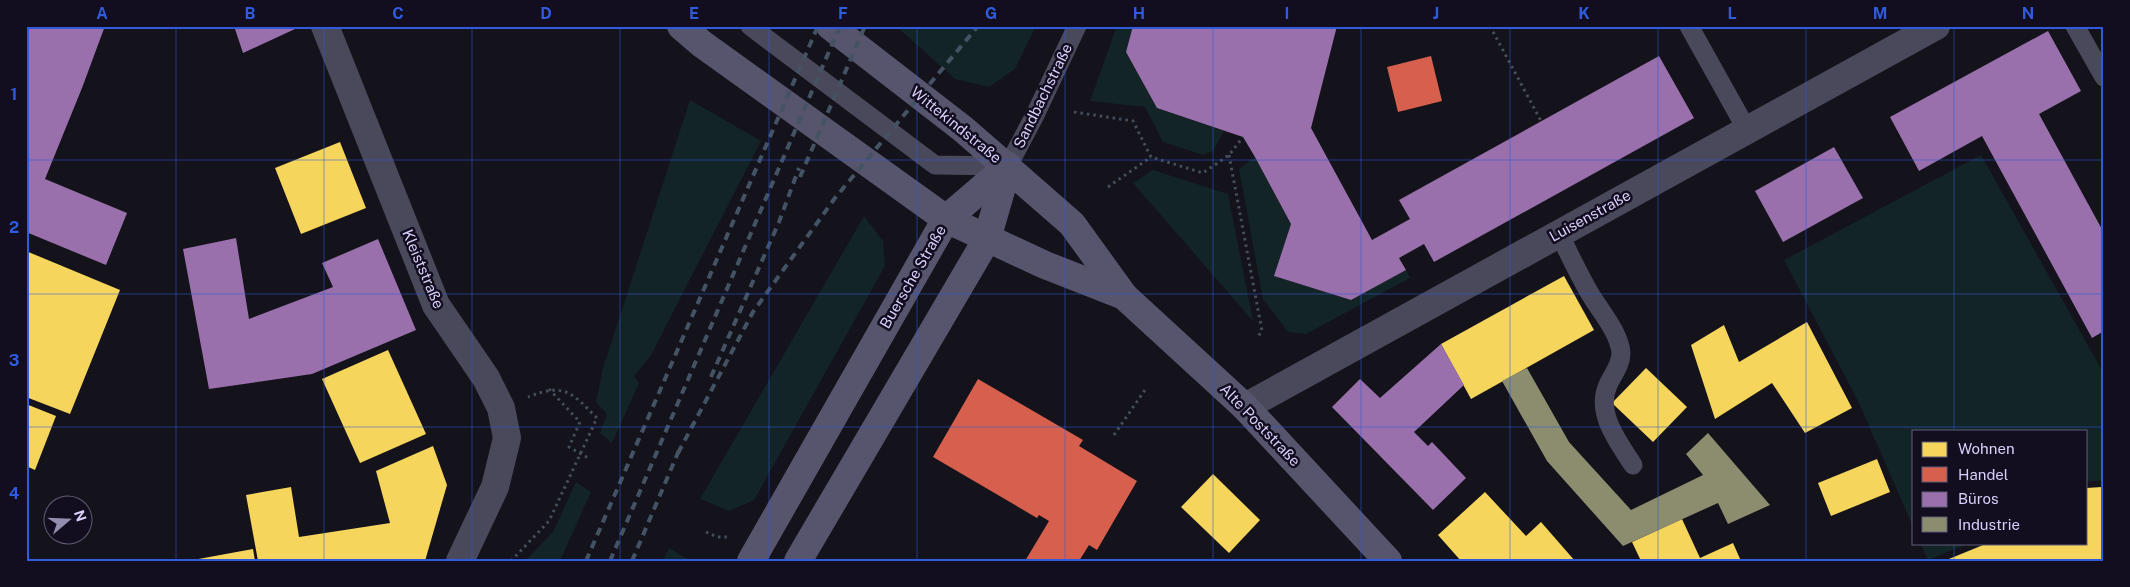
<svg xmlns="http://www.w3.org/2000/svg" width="2130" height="587" font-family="'Public Sans',sans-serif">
  <rect width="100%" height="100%" fill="#14121b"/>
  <!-- green -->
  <g fill="#122426">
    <polygon points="896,26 1036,26 1015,69 989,87 955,79"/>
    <polygon points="1117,26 1134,26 1126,52 1157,108 1224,131 1213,151 1203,155 1163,142 1145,107 1090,101"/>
    <polygon points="690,100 761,141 650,357 634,376 639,383 612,443 600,433 607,414 596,402 603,368"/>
    <polygon points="1981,155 2104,374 2104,480 2086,482 2086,431 1914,431 1914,529 1859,403 1784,260"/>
    <polygon points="1255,157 1291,224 1274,276 1351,300 1406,270 1410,278 1306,334 1288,332 1263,299 1239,169"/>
    <polygon points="1153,170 1228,194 1253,321 1133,183"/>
    <polygon points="864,216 883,241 885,266 754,500 729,511 700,499"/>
    <polygon points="576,482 591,492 560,561 525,561 553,532"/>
    <polygon points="1920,543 1970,543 1928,560"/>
    <polygon points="669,548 691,561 663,561"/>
  </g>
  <!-- homes -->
  <g fill="#f6d55c">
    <polygon points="340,142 366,208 301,234 275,168"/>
    <polygon points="26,251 120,290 70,414 26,397"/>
    <polygon points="1564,276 1594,330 1471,399 1441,344"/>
    <polygon points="1807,322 1852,408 1805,433 1772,383 1715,419 1691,345 1724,325 1739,362"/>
    <polygon points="388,350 426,434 360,463 322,379"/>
    <polygon points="1646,368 1687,407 1653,442 1612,403"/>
    <polygon points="26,404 56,416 35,470 26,466"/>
    <polygon points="433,446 447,485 425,561 258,561 246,495 291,487 299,537 390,523 376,471"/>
    <polygon points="1877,459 1890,492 1831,516 1818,483"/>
    <polygon points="1213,474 1260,520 1229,553 1181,507"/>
    <polygon points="2102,487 2104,499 2104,561 1944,561 1988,543 2086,543 2086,488"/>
    <polygon points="1485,492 1526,536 1541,522 1575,561 1461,561 1438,535"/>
    <polygon points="1682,519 1700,558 1733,543 1741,561 1641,561 1632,542"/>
    <polygon points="253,549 255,561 194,561 193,560"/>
  </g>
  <!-- shops -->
  <g fill="#d6604d">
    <polygon points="1431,56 1442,101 1398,112 1387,67"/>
    <polygon points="978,379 1083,440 1079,446 1137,481 1097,550 1089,545 1079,561 1025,561 1049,521 1039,515 1037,518 933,457"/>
  </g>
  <!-- offices -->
  <g fill="#9970ab">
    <polygon points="26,26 105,26 82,88 45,179 127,213 106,265 26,232"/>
    <polygon points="234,26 294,26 295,29 243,53"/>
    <polygon points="1133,26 1337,26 1311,128 1372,240 1410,219 1399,200 1659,56 1694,118 1434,262 1424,244 1399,258 1406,270 1351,300 1274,276 1291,224 1255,157 1243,137 1157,108 1126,52"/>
    <polygon points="2048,31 2081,91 2039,114 2104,233 2104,331 2092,338 1982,136 1919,171 1890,117"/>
    <polygon points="1834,147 1863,198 1783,242 1755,191"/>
    <polygon points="236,238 249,319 333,287 322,263 378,239 416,330 312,374 209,389 183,249"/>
    <polygon points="1441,344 1464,385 1414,432 1428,446 1432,442 1466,478 1433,510 1332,407 1360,379 1380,398"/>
  </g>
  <!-- industry -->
  <polygon fill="#8c8c6e" points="1527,368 1569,442 1631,510 1703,475 1686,454 1708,433 1770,505 1728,524 1718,503 1623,546 1547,461 1502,381"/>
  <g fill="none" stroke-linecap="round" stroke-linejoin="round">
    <!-- path -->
    <g stroke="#454e5b" stroke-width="3" stroke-dasharray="2.5 4" stroke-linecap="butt">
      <polyline points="1490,26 1541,121"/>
      <polyline points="1074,112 1133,121 1151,157 1203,173 1229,155 1243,137"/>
      <polyline points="1229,155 1262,331 1257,338"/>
      <polyline points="1108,187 1151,157"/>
      <polyline points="549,389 580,422 569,447 590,459"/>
      <polyline points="1114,435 1147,387"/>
      <polyline points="706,532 717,537 729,537"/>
      <path d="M511 561 549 521 597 418C572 393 565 382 528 397"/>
    </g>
    <!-- service -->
    <g stroke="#4a485b" stroke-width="19">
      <polyline points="750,26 935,165 1008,166 1035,115 1077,26"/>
      <polyline points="1689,26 1747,130"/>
      <polyline points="2075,26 2104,77"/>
      <path d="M1559 234C1569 253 1578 273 1589 292 1599 310 1619 331 1621 353 1621 365 1613 374 1608 385 1595 413 1619 443 1633 465"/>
    </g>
    <!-- minor -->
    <g stroke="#4a485b" stroke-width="28">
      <polyline points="325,26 436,305 486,378 501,408 507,438 495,487 460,561"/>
      <polyline points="1245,407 1936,26"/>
    </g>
    <!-- secondary -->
    <g stroke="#57546e" stroke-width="28">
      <polyline points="681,26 702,44 946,219 1045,265 1124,296"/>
      <polyline points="830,26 963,129 1072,224 1124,296 1245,407 1388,561"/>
      <polyline points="751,561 946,219 1008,166"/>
      <polyline points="798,561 987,239 1008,166"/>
    </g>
    <!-- rail -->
    <g stroke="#445363" stroke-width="4" stroke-dasharray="8 6" stroke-linecap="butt">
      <polyline points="800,177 865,26"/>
      <polyline points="711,377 779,222 799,168"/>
      <polyline points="678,453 753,312 835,198 978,26"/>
      <polyline points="586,561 818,26"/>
      <polyline points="610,561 840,26"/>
      <polyline points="632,561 680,448"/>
    </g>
  </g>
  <!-- grid -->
  <path fill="none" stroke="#305bdc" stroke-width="1" stroke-opacity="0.55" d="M176 26V561M324 26V561M472 26V561M620 26V561M769 26V561M917 26V561M1065 26V561M1213 26V561M1361 26V561M1510 26V561M1658 26V561M1806 26V561M1954 26V431M26 160H2104M26 294H2104M26 427H2104M1954 543V561"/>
  <g text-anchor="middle" stroke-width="5" stroke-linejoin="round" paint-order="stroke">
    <!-- street labels -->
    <g font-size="15" fill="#d8d0fb" stroke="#120e1f">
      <text transform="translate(1043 96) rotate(-64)" y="5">Sandbachstraße</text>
      <text transform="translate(956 125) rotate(39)" y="5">Wittekindstraße</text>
      <text transform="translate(1590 216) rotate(-29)" y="5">Luisenstraße</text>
      <text transform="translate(423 269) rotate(67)" y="5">Kleiststraße</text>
      <text transform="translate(913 277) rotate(-60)" y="5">Buersche Straße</text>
      <text transform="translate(1260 425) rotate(46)" y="5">Alte Poststraße</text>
    </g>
  </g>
  <!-- border -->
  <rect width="2130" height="587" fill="none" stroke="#120e1f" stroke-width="55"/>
  <!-- legend -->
  <rect x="1912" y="430" width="175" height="115" fill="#120e1f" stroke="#615c77"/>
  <rect x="1922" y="442" width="25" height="15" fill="#f6d55c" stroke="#615c77"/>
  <text x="1958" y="454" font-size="15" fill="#d8d0fb">Wohnen</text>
  <rect x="1922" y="467" width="25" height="15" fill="#d6604d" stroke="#615c77"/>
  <text x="1958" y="480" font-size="15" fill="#d8d0fb">Handel</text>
  <rect x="1922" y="492" width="25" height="15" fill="#9970ab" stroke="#615c77"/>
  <text x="1958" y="504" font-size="15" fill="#d8d0fb">Büros</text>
  <rect x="1922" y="517" width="25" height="15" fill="#8c8c6e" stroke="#615c77"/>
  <text x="1958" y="530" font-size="15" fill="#d8d0fb">Industrie</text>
  <!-- north arrow -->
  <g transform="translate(68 520) rotate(71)"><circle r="24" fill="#120e1f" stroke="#615c77"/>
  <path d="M0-4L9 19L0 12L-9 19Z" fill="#938ead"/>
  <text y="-8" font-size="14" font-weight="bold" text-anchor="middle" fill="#d8d0fb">N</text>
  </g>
  <rect x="28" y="28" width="2074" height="532" fill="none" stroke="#305bdc" stroke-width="2"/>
  <g font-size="16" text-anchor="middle" font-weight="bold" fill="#305bdc">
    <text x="102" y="19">A</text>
    <text x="250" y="19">B</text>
    <text x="398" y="19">C</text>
    <text x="546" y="19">D</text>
    <text x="694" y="19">E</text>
    <text x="843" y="19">F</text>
    <text x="991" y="19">G</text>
    <text x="1139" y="19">H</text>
    <text x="1287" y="19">I</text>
    <text x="1436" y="19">J</text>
    <text x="1584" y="19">K</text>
    <text x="1732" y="19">L</text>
    <text x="1880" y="19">M</text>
    <text x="2028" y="19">N</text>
    <text x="14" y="100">1</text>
    <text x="14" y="233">2</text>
    <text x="14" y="366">3</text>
    <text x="14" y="499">4</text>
  </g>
</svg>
